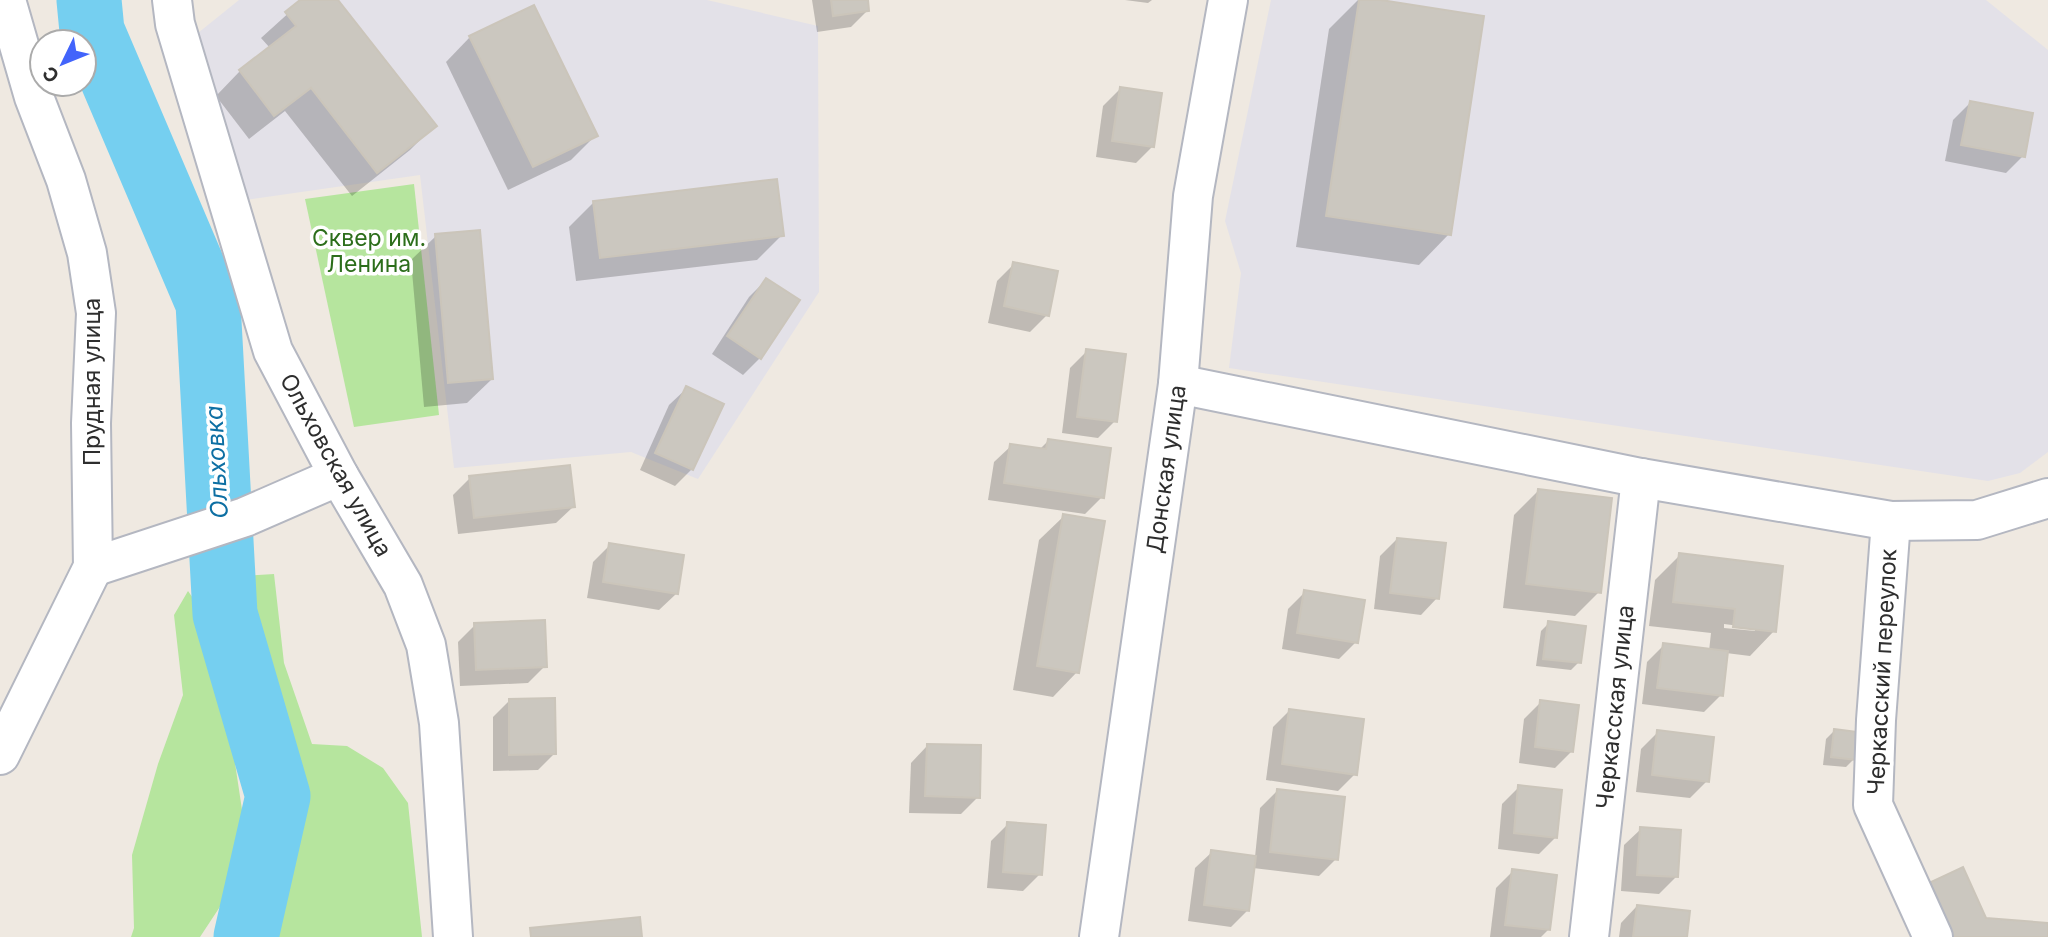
<svg xmlns="http://www.w3.org/2000/svg" width="2048" height="937" font-family="Inter,sans-serif">
  <rect width="100%" height="100%" fill="#efe9e1"/>
  <!-- industrial -->
  <g fill="#e3e1e8">
    <polygon points="239,0 707,0 818,26 819,292 698,479 631,452 454,468 420,175 245,200 193,37"/>
    <polygon points="1271,0 1986,0 2048,50 2048,452 2020,473 1988,481 1229,368 1241,273 1225,221"/>
  </g>
  <!-- green -->
  <g fill="#b6e59e">
    <polygon points="414,184 439,415 354,427 305,199"/>
    <polygon points="274,574 284,663 312,744 347,746 383,768 408,803 422,937 271,937 278,915 286,859 298,820 239,576"/>
    <polygon points="188,591 206,617 215,664 236,709 235,763 244,823 229,893 200,937 131,937 134,928 132,855 158,764 183,695 174,615"/>
  </g>
  <!-- shadow -->
  <g fill="#0003" fill-rule="evenodd">
    <polygon points="303,0 336,0 434,126 410,150 352,196 285,111 249,139 216,96 240,71 270,48 261,38"/>
    <polygon points="812,0 866,0 868,10 851,27 817,32"/>
    <polygon points="1125,0 1152,0 1148,3"/>
    <polygon points="1358,0 1369,0 1449,234 1419,265 1296,247 1329,29"/>
    <polygon points="470,37 596,135 571,160 508,190 446,62"/>
    <polygon points="1120,89 1153,146 1136,163 1096,157 1103,106"/>
    <polygon points="1970,103 2023,156 2006,173 1945,161 1953,120"/>
    <polygon points="594,202 782,235 757,260 576,281 569,227"/>
    <polygon points="436,236 492,379 467,403 424,407 411,260"/>
    <polygon points="1014,264 1047,315 1030,332 988,323 997,281"/>
    <polygon points="766,280 797,301 760,358 743,375 712,354 749,297"/>
    <polygon points="1087,351 1115,421 1098,438 1062,433 1070,368"/>
    <polygon points="686,389 692,469 675,486 640,470 669,405"/>
    <polygon points="1049,440 1102,497 1085,514 988,500 994,462 1011,446 1039,450"/>
    <polygon points="470,478 573,507 556,523 458,534 453,495"/>
    <polygon points="1538,491 1599,592 1575,616 1503,608 1514,515"/>
    <polygon points="1064,516 1077,672 1053,697 1013,690 1039,540"/>
    <polygon points="1397,539 1437,598 1421,615 1374,609 1380,556"/>
    <polygon points="610,545 676,594 659,610 587,598 593,562"/>
    <path d="M1680 555 1774 631 1750 656 1726 653 1721 695 1704 712 1642 704 1647 662 1664 645 1709 651 1711 633 1649 626 1655 580ZM1724 624 1755 628V631L1724 628Z"/>
    <polygon points="1305,592 1356,642 1339,659 1282,649 1288,609"/>
    <polygon points="1549,623 1579,662 1571,670 1536,666 1541,631"/>
    <polygon points="475,625 545,666 528,683 460,686 458,642"/>
    <polygon points="510,700 554,754 538,770 493,771 493,717"/>
    <polygon points="1541,702 1572,751 1555,768 1519,763 1524,719"/>
    <polygon points="1290,710 1355,774 1338,791 1266,780 1273,727"/>
    <polygon points="1834,731 1854,759 1846,767 1823,765 1826,739"/>
    <polygon points="1658,732 1707,781 1690,798 1636,792 1641,749"/>
    <polygon points="927,746 978,797 961,814 909,813 911,763"/>
    <polygon points="1519,787 1556,837 1539,854 1498,849 1502,804"/>
    <polygon points="1277,791 1336,859 1319,876 1253,868 1248,910 1231,927 1188,921 1195,868 1212,852 1255,857 1260,808"/>
    <polygon points="1008,824 1040,874 1023,891 987,888 991,841"/>
    <polygon points="1641,829 1676,877 1659,894 1621,891 1624,845"/>
    <polygon points="1513,871 1549,929 1541,937 1490,937 1496,888"/>
    <polygon points="1637,906 1686,937 1619,937 1621,923"/>
  </g>
  <g fill="none" stroke-linecap="round" stroke-linejoin="round">
    <!-- river -->
    <polyline stroke="#75cff0" stroke-width="65" points="89,0 92,31 208,303 225,614 278,796 246,937"/>
  </g>
  <!-- building -->
  <g fill="#cbc7bf" stroke="#cbc5ba" stroke-width="2">
    <polygon points="300,0 338,0 437,126 377,173 311,88 274,116 239,70 296,26 285,12"/>
    <polygon points="831,0 868,0 869,11 833,16"/>
    <polygon points="1359,0 1381,0 1484,16 1451,235 1326,216"/>
    <polygon points="534,5 598,136 533,167 469,36"/>
    <polygon points="1120,87 1162,93 1154,147 1112,141"/>
    <polygon points="1970,101 2033,113 2025,157 1961,145"/>
    <polygon points="777,179 784,236 600,258 593,201"/>
    <polygon points="480,230 493,379 448,383 435,234"/>
    <polygon points="1013,262 1058,271 1049,316 1004,306"/>
    <polygon points="766,278 800,300 761,359 727,336"/>
    <polygon points="1086,349 1126,354 1117,422 1077,417"/>
    <polygon points="686,386 724,404 693,470 655,453"/>
    <polygon points="1048,439 1111,448 1104,498 1004,483 1010,444 1046,449"/>
    <polygon points="570,465 575,507 474,518 469,476"/>
    <polygon points="1538,489 1612,498 1601,593 1526,584"/>
    <polygon points="1063,514 1105,521 1079,673 1037,666"/>
    <polygon points="1397,538 1446,543 1439,599 1390,593"/>
    <polygon points="609,543 684,555 678,594 603,582"/>
    <polygon points="1679,553 1783,566 1776,632 1733,627 1735,609 1673,602"/>
    <polygon points="1304,590 1365,600 1358,643 1297,633"/>
    <polygon points="545,620 547,667 476,670 474,623"/>
    <polygon points="1548,621 1586,626 1581,663 1543,659"/>
    <polygon points="1663,643 1728,651 1723,696 1657,688"/>
    <polygon points="555,698 556,754 509,755 509,699"/>
    <polygon points="1540,700 1579,705 1573,752 1535,747"/>
    <polygon points="1289,709 1364,719 1357,775 1282,764"/>
    <polygon points="1834,729 1858,732 1856,760 1831,757"/>
    <polygon points="1657,730 1714,737 1709,782 1652,775"/>
    <polygon points="927,744 981,745 980,798 925,796"/>
    <polygon points="1518,785 1562,790 1557,838 1514,833"/>
    <polygon points="1277,789 1345,797 1338,860 1270,852"/>
    <polygon points="1007,822 1046,825 1042,875 1003,872"/>
    <polygon points="1640,827 1681,830 1678,877 1637,875"/>
    <polygon points="1211,850 1256,856 1249,911 1204,905"/>
    <polygon points="1963,867 1986,918 2048,923 2048,937 1954,937 1929,883"/>
    <polygon points="1512,869 1557,875 1550,930 1505,925"/>
    <polygon points="1637,905 1690,911 1687,937 1633,937"/>
    <polygon points="640,917 642,937 531,937 530,928"/>
  </g>
  <g fill="none" stroke-linecap="round" stroke-linejoin="round">
    <!-- minor casing -->
    <g stroke="#b4b7c1" stroke-width="42">
      <g id="minor">
        <polyline points="172,0 175,24 273,351 339,476 403,585 426,645 439,723 453,937"/>
        <polyline points="1178,384 1641,478 1891,521 1977,520 2048,498"/>
        <polyline points="1891,521 1876,720 1873,805 1933,937"/>
        <polyline points="93,567 245,517 339,476"/>
        <polyline points="0,755 93,567 91,423 96,313 87,253 66,180 34,97 6,0"/>
        <polyline points="1099,937 1178,384 1193,196 1228,0"/>
        <polyline points="1589,937 1641,478"/>
      </g>
    </g>
    <!-- minor -->
    <use href="#minor" stroke="#fff" stroke-width="38"/>
  </g>
  <g text-anchor="middle" stroke-width="7" stroke-linejoin="round" paint-order="stroke">
    <!-- park labels -->
    <g font-size="23" fill="#2c6e1b" stroke="#fff">
      <text x="369" y="246">Сквер им.<tspan x="369" dy="26">Ленина</tspan></text>
    </g>
    <!-- street labels -->
    <g font-size="23" fill="#2e2e2e" stroke="#fff">
      <text transform="translate(92 382) rotate(-90)" y="8">Прудная улица</text>
      <text transform="translate(336 465) rotate(61)" y="8">Ольховская улица</text>
      <text transform="translate(1166 469) rotate(-82)" y="8">Донская улица</text>
      <text transform="translate(1882 672) rotate(-87)" y="8">Черкасский переулок</text>
      <text transform="translate(1615 707) rotate(-84)" y="8">Черкасская улица</text>
    </g>
    <!-- water labels -->
    <g font-size="24" font-style="italic" fill="#0d6fa3" stroke="#fff">
      <text transform="translate(217 462) rotate(-93)" y="8">Ольховка</text>
    </g>
  </g>
  <!-- north arrow -->
  <g transform="translate(63 63) rotate(227)"><circle r="33" fill="#ffffff" stroke="#ababab" stroke-width="2"/>
  <path d="M0-5L12 26L0 18L-12 26Z" fill="#4264fb"/>
  <text y="-10" font-size="19" font-weight="bold" text-anchor="middle" fill="#2e2e2e">С</text>
  </g>
</svg>
